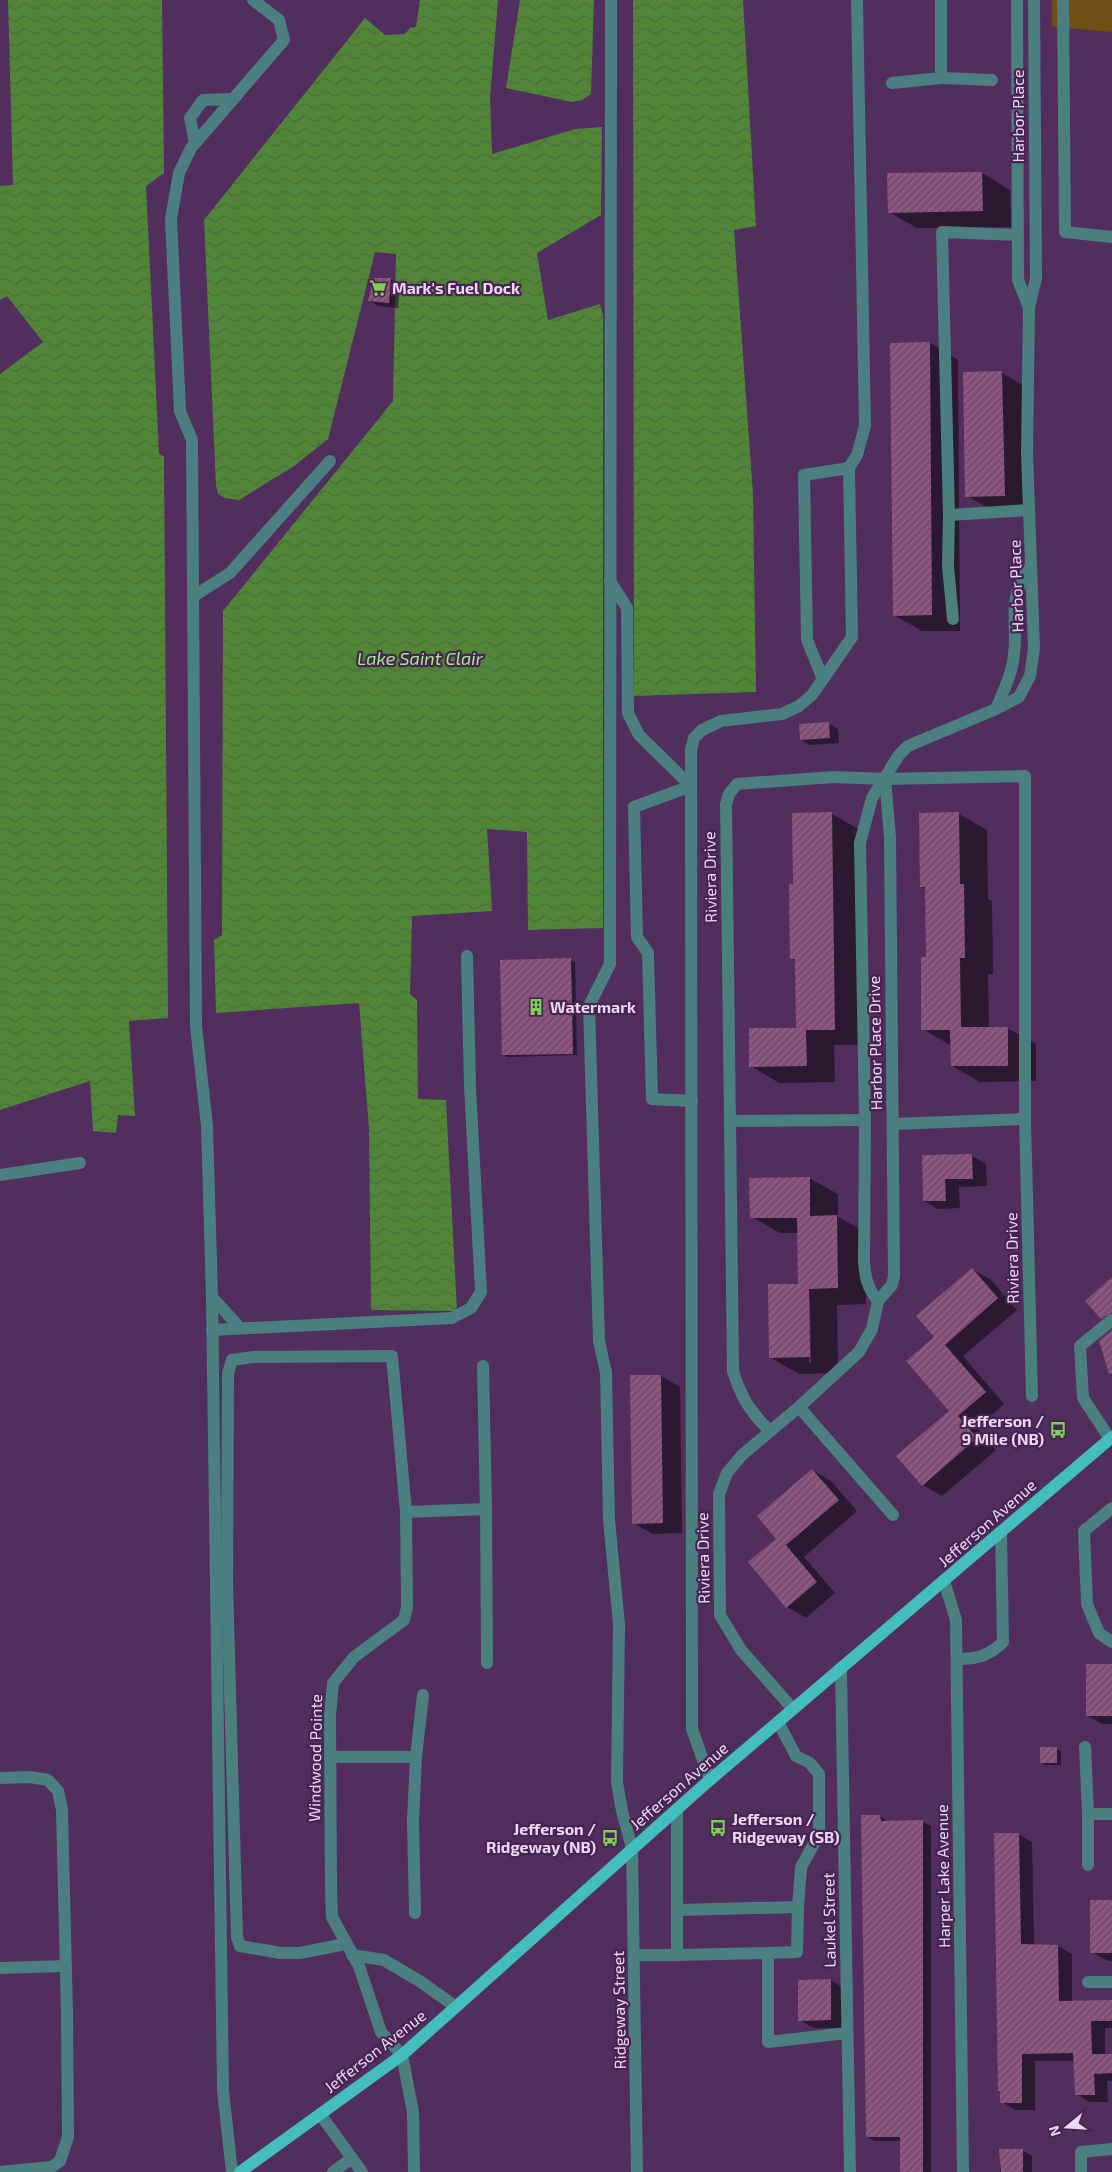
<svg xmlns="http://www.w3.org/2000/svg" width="1112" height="2172" font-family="'Exo 2',sans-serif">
  <defs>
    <pattern id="water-waves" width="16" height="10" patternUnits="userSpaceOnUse" patternTransform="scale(1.25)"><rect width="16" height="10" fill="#518638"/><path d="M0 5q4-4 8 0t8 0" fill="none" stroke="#4d6a3f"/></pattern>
    <pattern id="building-hatch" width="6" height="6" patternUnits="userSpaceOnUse" patternTransform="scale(1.25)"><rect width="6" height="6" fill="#814d74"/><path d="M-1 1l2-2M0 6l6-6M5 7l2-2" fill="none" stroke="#936688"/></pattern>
  </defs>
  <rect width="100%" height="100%" fill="#512e5d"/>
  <!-- green -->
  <polygon fill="#714f14" points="1052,0 1112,0 1112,32 1052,27"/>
  <!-- water -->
  <g fill="url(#water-waves)">
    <polygon points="8,0 162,0 164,173 146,186 159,453 164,457 168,1018 129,1021 135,1116 118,1115 116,1133 93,1131 90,1081 0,1110 0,374 43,342 7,296 0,300 0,186 13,185"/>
    <polygon points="420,0 498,0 490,97 492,154 575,129 602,127 601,215 537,253 548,320 600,304 603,315 603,928 528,930 527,832 487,829 492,911 412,916 410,994 417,1000 418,1099 446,1100 457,1311 371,1310 369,1129 359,1003 216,1013 214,940 222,935 223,611 393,401 396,254 375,252 328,439 294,466 239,500 225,498 218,494 216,485 204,220 365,18 385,35 405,34 410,28 416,27"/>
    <polygon points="520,0 594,0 591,94 582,100 572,102 506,88"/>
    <polygon points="633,0 743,0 756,226 734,230 753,494 756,692 634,696"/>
  </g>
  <!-- shadow -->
  <g fill="#0007" fill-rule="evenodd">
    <polygon points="982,173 1010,190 1011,227 917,228 889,212"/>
    <polygon points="391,279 400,285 398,308 379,306 369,301"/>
    <polygon points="930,343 958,360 960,631 922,631 894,615"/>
    <polygon points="1002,373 1030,389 1033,512 995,512 967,496"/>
    <polygon points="828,723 838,729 839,743 810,745 801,740"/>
    <polygon points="832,814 860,830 863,1045 834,1045 835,1082 779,1083 751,1066 797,1029 796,961 791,958"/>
    <polygon points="959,814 987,830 988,899 992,901 993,974 988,974 989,1028 1007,1028 1036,1044 1036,1081 980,1082 952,1066 952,1046 923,1029 927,958 926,889 921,887"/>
    <polygon points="570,960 575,962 577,1055 507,1057 503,1055"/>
    <polygon points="972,1156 986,1164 987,1186 959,1187 960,1208 938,1209 924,1201 923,1157"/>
    <path d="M809 1178 838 1194V1217L865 1232 866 1304 837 1305 838 1373 799 1374 771 1358 799 1285 798 1233H780L752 1217ZM808 1300H810L811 1363H809Z"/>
    <polygon points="972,1269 991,1280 1017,1310 963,1356 1004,1404 977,1428 996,1450 942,1496 923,1485 898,1456 951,1411 936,1337"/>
    <polygon points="661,1376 680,1387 682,1533 653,1534 633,1523"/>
    <polygon points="812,1470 831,1481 857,1511 804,1557 835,1593 806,1618 787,1607 777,1539"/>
    <polygon points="1112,1665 1112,1724 1102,1724 1088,1716"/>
    <polygon points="1057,1749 1061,1751 1061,1765 1046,1765 1041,1763"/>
    <polygon points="880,1816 888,1822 923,1822 931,1826 931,2172 901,2172 901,2141 875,2141 867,2137"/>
    <polygon points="1018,1834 1032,1842 1034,1946 1058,1946 1072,1954 1072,2002 1112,2002 1112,2028 1105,2028 1105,2055 1112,2055 1112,2081 1107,2081 1108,2102 1090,2102 1076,2094 1075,2061 1035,2061 1035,2110 1015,2110 1002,2102"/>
    <polygon points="1112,1902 1112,1961 1106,1960 1092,1952"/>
    <polygon points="831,1980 845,1989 845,2028 814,2028 799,2020"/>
    <polygon points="1000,2150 1022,2150 1032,2156 1032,2172 1000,2172"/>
  </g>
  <!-- building -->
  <g fill="url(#building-hatch)">
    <polygon points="982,172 983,211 888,213 887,173"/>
    <polygon points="374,278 391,278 389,303 368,301"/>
    <polygon points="930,342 932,615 893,616 890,343"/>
    <polygon points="1002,371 1005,496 965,497 963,372"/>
    <polygon points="829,722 830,738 800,740 799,724"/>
    <polygon points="832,812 835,1030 806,1030 807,1066 749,1067 749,1028 796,1028 795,959 790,959 789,884 793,884 792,813"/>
    <polygon points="959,812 960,884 964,884 965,958 960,958 961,1027 1008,1027 1008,1066 951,1066 950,1030 921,1030 921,957 926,957 925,887 920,887 919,813"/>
    <polygon points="571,958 573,1054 502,1055 500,960"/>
    <polygon points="972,1154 973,1179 945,1179 946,1201 923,1201 922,1155"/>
    <polygon points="810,1177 810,1216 837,1215 838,1288 809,1289 810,1357 769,1358 768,1284 798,1284 797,1218 750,1218 749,1178"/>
    <polygon points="972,1268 998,1298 945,1345 986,1392 958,1416 977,1438 922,1486 896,1456 949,1411 906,1361 934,1337 916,1316"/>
    <polygon points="1112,1277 1112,1312 1101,1319 1085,1301"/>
    <polygon points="1112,1330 1112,1373 1109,1374 1099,1341"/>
    <polygon points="630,1375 661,1375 663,1523 632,1524"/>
    <polygon points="812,1469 839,1500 786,1545 817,1582 786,1608 748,1562 776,1539 757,1516"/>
    <rect x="1086" y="1664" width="26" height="52"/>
    <rect x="1040" y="1747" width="17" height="16"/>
    <polygon points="861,1815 880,1815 881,1821 923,1820 923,2172 900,2172 900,2137 866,2137"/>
    <polygon points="994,1833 1019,1833 1021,1944 1058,1945 1059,2001 1112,2000 1112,2021 1091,2021 1092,2054 1112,2054 1112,2073 1094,2074 1095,2095 1075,2095 1073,2053 1022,2054 1022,2103 1000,2103 1000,2091 998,2091"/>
    <rect x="1090" y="1900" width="22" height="53"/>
    <polygon points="831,1979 831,2020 798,2021 798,1980"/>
    <polygon points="999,2149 1023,2149 1023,2172 1001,2172"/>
  </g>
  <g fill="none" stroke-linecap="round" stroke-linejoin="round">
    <!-- minor -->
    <g stroke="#4b7f80" stroke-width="12">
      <polyline points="611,0 610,964 589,1006 599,1341 606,1373 609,1520 619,1625 617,1782 622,1811 632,1848 637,2172"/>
      <polyline points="1017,0 1018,280 1029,308"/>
      <polyline points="1063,0 1065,232 1112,237"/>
      <polyline points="941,78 992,80"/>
      <polyline points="892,83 941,78 941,0"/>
      <polyline points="195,143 190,118 203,100 233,99"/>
      <polyline points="949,515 1029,510"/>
      <polyline points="610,581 627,608 628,713 639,735 691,786 634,807 637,937 648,953 652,1099 692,1101"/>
      <polyline points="194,596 230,573 330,461"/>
      <polyline points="953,619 948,566 949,515 942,232 1018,235"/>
      <polyline points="823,679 807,640 804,475 849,468"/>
      <path d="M996 709C1002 694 1010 679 1013 662 1020 625 1004 601 1031 566"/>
      <polyline points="865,1120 730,1121 726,804 729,794 737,784 834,777 885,779 1025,776 1025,1119 1032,1396"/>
      <path d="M730 1121 733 1371C741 1397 750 1412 770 1431"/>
      <polyline points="893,1124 1025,1119"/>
      <polyline points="0,1175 80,1163"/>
      <polyline points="212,1297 240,1328"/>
      <path d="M878 1301C867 1287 865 1278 864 1260L865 1120 860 843 872 798 899 755 908 746 996 709 1019 697 1030 676 1034 648 1027 453 1029 308 1036 278 1034 0"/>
      <polyline points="212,1330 452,1318 471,1308 481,1292 470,1087 467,956"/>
      <polyline points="799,1407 893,1515"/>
      <polyline points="1110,1439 1083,1398 1080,1346 1112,1320"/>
      <polyline points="1112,1508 1084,1531 1087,1604 1099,1633 1112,1642"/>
      <polyline points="486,1509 487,1663"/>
      <polyline points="406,1512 486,1509 483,1366"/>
      <polyline points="944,1581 956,1620 963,2172"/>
      <path d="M957 1659C977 1659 989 1656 1003 1642L1001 1532"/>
      <polyline points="841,1668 850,2172"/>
      <polyline points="793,1709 741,1650 720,1615 719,1494 727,1473 742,1455 799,1407 859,1352 872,1329 878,1301 892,1285 894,1276 890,837 885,779"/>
      <polyline points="778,1722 796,1756 810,1763 819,1774 819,1835 801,1867 798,1907"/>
      <polyline points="1085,1747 1088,1814"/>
      <polyline points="330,1757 416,1757 413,1820 415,1913"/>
      <polyline points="416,1757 423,1695"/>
      <polyline points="0,1778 30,1777 48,1780 58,1791 62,1810 67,2015 68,2137 60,2161 52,2167 0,2172"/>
      <polyline points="710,1780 692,1729 691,750 694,738 702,730 721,721 782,714 799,706 812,695 852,637 849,468 857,455 865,426 857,0"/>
      <polyline points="677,1809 677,1910"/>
      <polyline points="1088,1865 1088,1814 1112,1814"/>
      <polyline points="345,1944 300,1953 281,1953 240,1946 237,1937 227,1585 228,1373 232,1360 253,1357 392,1356 406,1512 407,1607 404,1620 354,1657 333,1683 330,1715 331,1887 332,1917 359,1966 381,2032 402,2055 413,2112 414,2172"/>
      <polyline points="768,1953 677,1955 677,1910 798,1907 797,1952 768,1953 768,2042 847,2033"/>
      <polyline points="352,1955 384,1960 421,1982 456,2007"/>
      <polyline points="635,1955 677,1955"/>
      <polyline points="0,1968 66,1966"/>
      <polyline points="1088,1982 1112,1982"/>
      <polyline points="320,2114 362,2172"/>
      <polyline points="232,2172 223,2091 212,1297 207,1126 196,1026 192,440 180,411 171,219 179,173 191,148 284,40 279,20 253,0"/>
      <polyline points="333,2172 352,2158"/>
      <polyline points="1081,2172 1081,2152 1112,2149"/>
    </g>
    <!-- major -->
    <polyline stroke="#44bdbf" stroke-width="12" points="240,2172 402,2055 704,1785 1112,1437"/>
  </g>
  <!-- icons -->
  <defs>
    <g id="supermarket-bare" transform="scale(1.35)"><path d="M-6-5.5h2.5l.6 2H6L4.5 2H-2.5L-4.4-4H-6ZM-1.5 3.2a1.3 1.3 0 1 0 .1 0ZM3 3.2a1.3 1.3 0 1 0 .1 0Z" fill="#7dd154" stroke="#462452" stroke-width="2.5" paint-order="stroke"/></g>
    <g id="building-bare" transform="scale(1.35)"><path d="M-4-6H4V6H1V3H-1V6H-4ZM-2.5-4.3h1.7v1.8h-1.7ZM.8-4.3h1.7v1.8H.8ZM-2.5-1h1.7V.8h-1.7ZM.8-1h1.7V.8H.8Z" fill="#7dd154" stroke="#462452" stroke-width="2.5" paint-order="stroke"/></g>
    <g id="bus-bare" transform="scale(1.35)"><path d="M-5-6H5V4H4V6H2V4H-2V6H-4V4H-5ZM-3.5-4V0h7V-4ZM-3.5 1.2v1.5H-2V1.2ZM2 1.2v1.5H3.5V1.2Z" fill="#7dd154" stroke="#462452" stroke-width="2.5" paint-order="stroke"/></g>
  </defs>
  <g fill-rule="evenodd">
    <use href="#supermarket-bare" x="378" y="288"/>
    <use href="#building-bare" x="536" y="1007"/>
    <use href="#bus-bare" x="1058" y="1430"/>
    <use href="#bus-bare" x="718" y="1828"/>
    <use href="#bus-bare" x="610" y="1838"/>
  </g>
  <g text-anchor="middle" stroke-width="4.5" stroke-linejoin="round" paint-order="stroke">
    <!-- street labels -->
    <g font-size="16" fill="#edd8f5" stroke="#462452">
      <text transform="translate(1018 116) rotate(-90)" y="6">Harbor Place</text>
      <text transform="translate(1016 586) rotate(-92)" y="6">Harbor Place</text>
      <text transform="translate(710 877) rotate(-91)" y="6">Riviera Drive</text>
      <text transform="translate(875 1043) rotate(-91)" y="6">Harbor Place Drive</text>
      <text transform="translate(1012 1258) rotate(-91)" y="6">Riviera Drive</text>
      <text transform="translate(987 1523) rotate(-41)" y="6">Jefferson Avenue</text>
      <text transform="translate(703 1558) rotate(-91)" y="6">Riviera Drive</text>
      <text transform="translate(315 1758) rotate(-89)" y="6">Windwood Pointe</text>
      <text transform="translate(679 1786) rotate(-41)" y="6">Jefferson Avenue</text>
      <text transform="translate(943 1876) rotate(-91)" y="6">Harper Lake Avenue</text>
      <text transform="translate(829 1920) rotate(-91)" y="6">Laukel Street</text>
      <text transform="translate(619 2010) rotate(-91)" y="6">Ridgeway Street</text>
      <text transform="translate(375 2051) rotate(-38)" y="6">Jefferson Avenue</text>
    </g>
    <!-- poi labels -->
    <g font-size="16" font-weight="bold" fill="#edd8f5" stroke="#462452" text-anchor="start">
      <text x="392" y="294">Mark's Fuel Dock</text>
      <text x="550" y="1013">Watermark</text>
      <text x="1044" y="1427" text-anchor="end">Jefferson /<tspan x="1044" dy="18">9 Mile (NB)</tspan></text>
      <text x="732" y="1825">Jefferson /<tspan x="732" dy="18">Ridgeway (SB)</tspan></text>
      <text x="596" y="1835" text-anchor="end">Jefferson /<tspan x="596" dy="18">Ridgeway (NB)</tspan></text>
    </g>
    <!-- water labels -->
    <g font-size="18" font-style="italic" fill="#a3eb83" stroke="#462452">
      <text x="420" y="665">Lake Saint Clair</text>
    </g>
  </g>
  <!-- north arrow -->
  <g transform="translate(1067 2127) rotate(252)" stroke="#462452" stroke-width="4" paint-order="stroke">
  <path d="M0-4L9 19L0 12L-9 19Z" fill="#edd8f5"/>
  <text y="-8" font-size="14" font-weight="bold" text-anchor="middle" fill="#edd8f5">N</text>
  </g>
</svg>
